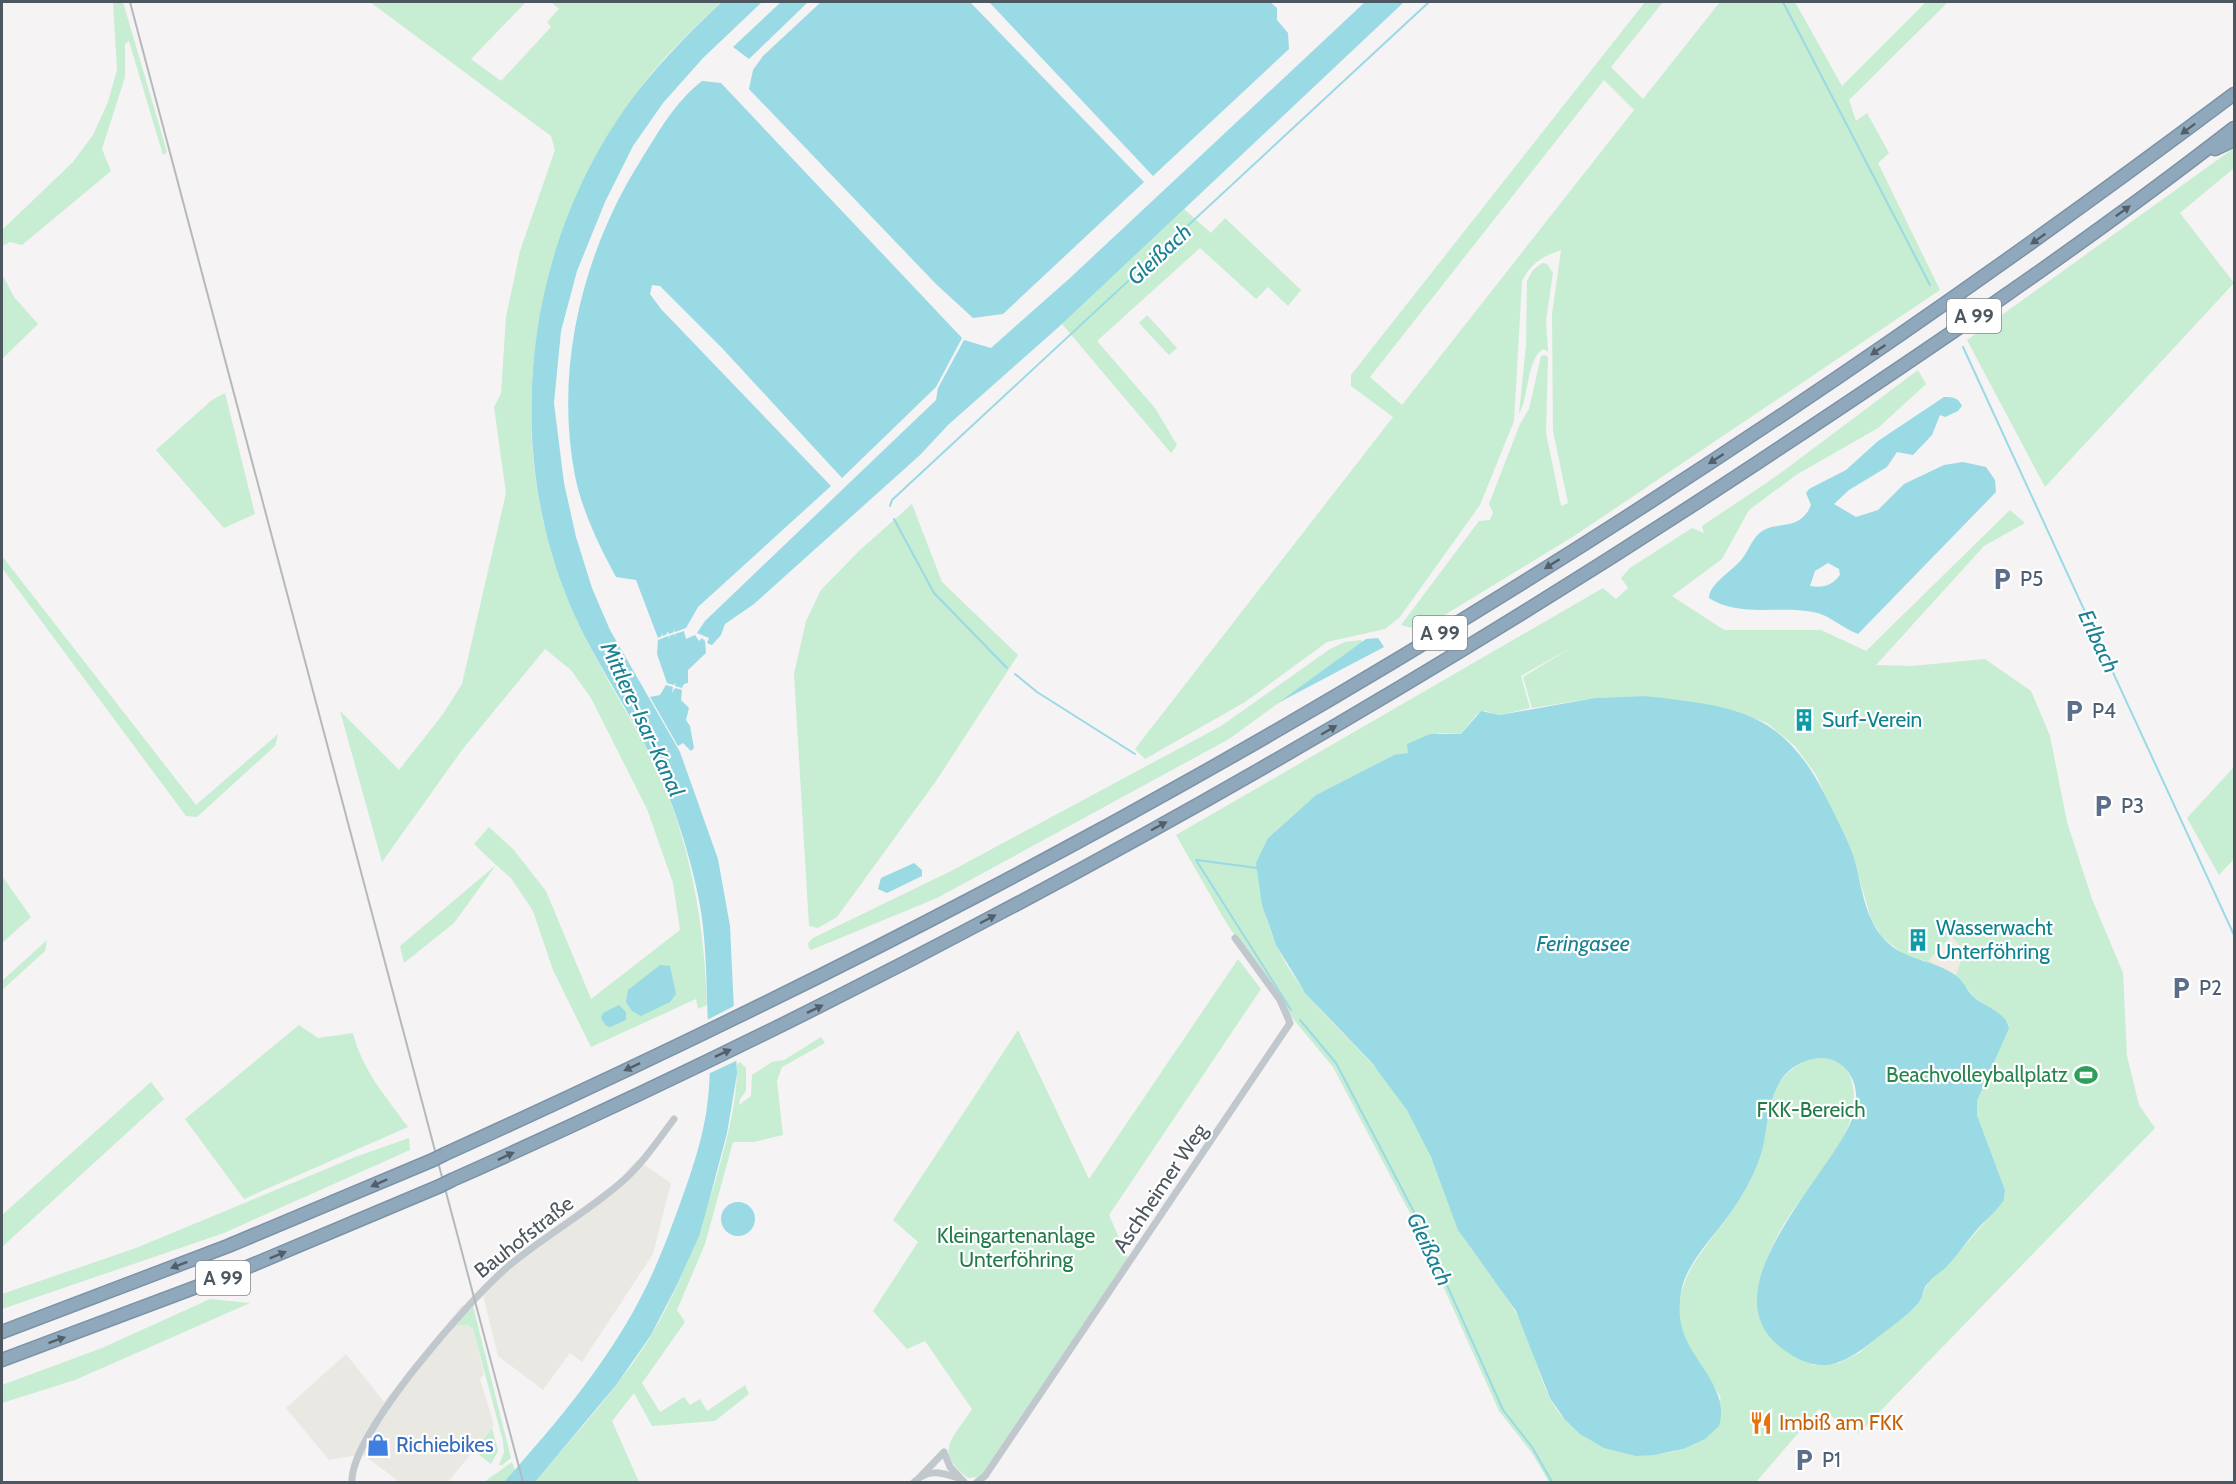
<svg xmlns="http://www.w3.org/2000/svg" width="2236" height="1484" font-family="Cabin,sans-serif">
  <rect width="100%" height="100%" fill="#f5f3f3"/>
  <!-- commercial -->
  <g fill="#eae8e2">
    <polygon points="637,1160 671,1183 653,1254 582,1362 570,1353 543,1390 498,1356 481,1287 523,1250 617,1182"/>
    <polygon points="462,1305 473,1306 458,1324 468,1325 473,1329 484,1374 480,1379 494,1425 448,1482 400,1482 362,1454 329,1460 286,1408 346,1354 384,1402"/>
  </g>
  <!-- green -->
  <g fill="#c7edd3" fill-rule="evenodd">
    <polygon points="113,2 123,2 167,152 163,155 129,41 125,44 125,77 102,149 111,171 22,245 10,242 2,246 2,230 73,162 93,135 108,102 117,70"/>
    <path d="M370 2H526L471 59 501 81 551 27 547 22 559 9 551 2H722C692 30 659 60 636 94 532 241 499 425 566 595 583 637 606 677 629 717 638 732 648 748 656 765 690 844 704 918 707 1005L698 1009 696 999 591 1047 553 970 533 911 511 878 496 865 454 923 404 963 400 946 496 865 474 844 489 827 513 849 546 891 591 999 680 930 673 883 647 809 591 698 571 670 545 649 462 750 382 862 340 711 399 770 443 714 462 684 506 493 494 407 501 394 506 317 520 251 555 150 551 136Z"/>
    <path d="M1645 2H1663L1611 67 1643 99 1720 2H1795L1842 86 1926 2H1948L1849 100 1856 121 1867 113 1889 153 1878 163 1940 290 1574 536 1420 630 1401 625 1479 521 1490 520 1493 512 1489 504 1520 424 1529 409 1541 356 1545 355 1548 357 1546 433 1561 506 1568 503 1553 431 1552 314 1561 250C1543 256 1531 263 1522 281L1514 421 1480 505 1400 617 1385 629 1327 642 1245 702 1145 759 1135 749 1393 417 1351 386V375ZM1604 80 1634 110 1402 405 1370 377Z"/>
    <polygon points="2234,148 2234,168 2180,213 2234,283 2045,487 1967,340"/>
    <polygon points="1184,209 1211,233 1225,218 1301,290 1288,306 1268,287 1256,299 1200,248 1097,341 1155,408 1177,445 1171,453 1062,324"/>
    <path d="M1542 263 1547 264 1553 273 1546 320 1548 352 1544 349C1527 356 1529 397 1519 414L1526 345 1527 281 1533 270Z"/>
    <polygon points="2,274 14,297 38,324 2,359"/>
    <polygon points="1147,315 1177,348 1169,355 1139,323"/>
    <path d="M1918 370 1926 384 1878 428 1796 475 1749 510 1722 559 1672 596 1724 630H1821L1866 651 2010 510 2025 523 1984 546 1876 665 1912 666 1985 659 2031 691 2050 736 2067 822 2092 899 2123 973 2127 1056 2139 1105 2155 1128 1859 1433 1819 1409 1756 1482H1549L1532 1453 1499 1411 1413 1219 1333 1067 1275 997 1224 919 1176 835 1603 588 1616 599 1628 588 1621 578 1630 568 1692 528 1704 533 1702 526 1778 475ZM1572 647 1523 677 1532 708 1595 698 1644 696 1732 710 1767 723 1795 746 1816 775 1853 856 1871 919 1882 937 1910 959 1923 960 1967 988 1974 997 1999 1014 2009 1025 1977 1101V1115L2005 1190 2004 1200 1947 1266 1929 1281 1922 1295 1907 1313 1859 1353 1839 1363 1812 1365 1758 1302C1760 1277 1767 1255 1779 1233 1803 1187 1873 1128 1849 1074 1844 1062 1832 1056 1820 1057 1804 1059 1791 1068 1781 1080 1762 1102 1768 1135 1757 1162 1748 1182 1738 1203 1725 1221 1702 1252 1674 1280 1680 1322 1685 1351 1708 1373 1721 1398L1683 1449C1642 1461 1602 1454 1570 1425 1541 1399 1538 1357 1522 1324 1505 1290 1478 1262 1459 1230 1455 1225 1456 1219 1453 1213 1439 1179 1427 1142 1407 1110 1371 1049 1305 1011 1276 944 1258 904 1264 880 1268 838L1316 795 1394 755H1405L1439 733 1461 734 1477 714 1485 711 1500 715 1530 708 1521 676Z"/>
    <polygon points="225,393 255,514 224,528 156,450 212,400"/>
    <polygon points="912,504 942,582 1018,655 936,781 837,917 818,928 809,926 794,674 806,621 821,590 860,550"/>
    <polygon points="2,556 196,805 278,734 275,746 197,817 186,816 2,568"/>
    <polygon points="1361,640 1363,642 1229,739 937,898 811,950 809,948 808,943 813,938 951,871 1221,726 1330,649 1345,642"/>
    <polygon points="2234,767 2234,859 2219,875 2187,818"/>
    <polygon points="2,876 31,917 2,943"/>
    <polygon points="47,940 45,951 2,990 2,981"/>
    <path d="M1238 959 1261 989 1109 1215 1128 1258 980 1477 968 1478C932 1451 954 1438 972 1409L925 1341 907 1349 873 1311 918 1242 893 1220 1018 1030 1089 1179Z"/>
    <path d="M299 1025 318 1038 353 1033C362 1070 386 1097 408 1127L244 1199 185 1119Z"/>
    <path d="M821 1037 825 1043 782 1067 777 1081 783 1135 754 1142H733L705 1244 677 1310 685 1322 642 1383 660 1412 684 1397 690 1405 700 1399 707 1411 745 1385 749 1394 715 1421 652 1426 634 1393 612 1421 639 1482H535C574 1435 618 1389 651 1336 681 1285 702 1228 718 1172 727 1138 738 1099 737 1064L740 1062 746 1068V1091L740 1099 739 1105 751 1096 752 1075 772 1062 784 1060Z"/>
    <polygon points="151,1082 164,1099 2,1247 2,1215"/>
    <polygon points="409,1138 410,1150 224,1233 2,1309 2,1294 136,1248 355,1157"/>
    <polygon points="210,1299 250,1303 75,1380 2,1403 2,1385 102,1348"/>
    <polygon points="473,1306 511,1458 502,1465 499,1465 504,1452 503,1441 473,1329 468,1325 457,1325"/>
    <polygon points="492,1428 498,1451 491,1464 474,1451"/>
    <polygon points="512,1462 515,1470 504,1482 484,1482"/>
  </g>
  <!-- sand -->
  <polygon fill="#f0ebe3" points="1951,936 1964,950 1956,975 1928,961"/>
  <!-- water -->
  <g fill="#99dae5" fill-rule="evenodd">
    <path d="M722 2H762L703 58 663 103 633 146 605 202 577 271 561 331 554 403 564 483 576 537 592 588 610 630 680 752 718 859 730 926 737 1074 727 1133 709 1201 699 1236 677 1285 651 1335 617 1384 535 1482H504C554 1426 605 1366 640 1299 657 1267 669 1234 681 1201 693 1168 705 1132 708 1098 712 1066 708 1032 707 1000 706 962 705 923 696 886 687 845 672 800 654 762 627 705 589 654 566 595 501 431 529 232 638 91 663 59 692 30 722 2Z"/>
    <polygon points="781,2 808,2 749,59 733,47"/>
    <polygon points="821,2 970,2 1144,182 1003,314 973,318 936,284 749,89 753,70 763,56"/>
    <polygon points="989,2 1270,2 1277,8 1277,20 1288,33 1289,49 1153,176"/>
    <polygon points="1365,2 1404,2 1062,324 948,425 920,455 754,604 725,624 721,635 712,645 707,643 709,638 697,633 705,621 936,400 938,388 964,340 991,348 1070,278"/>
    <path d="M702 81 721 83 962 338 936 387 842 478 722 348 660 286 652 285 650 294 661 309 831 486 698 607 686 628 675 632 673 629 674 632 669 634 667 631V634L663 636 661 632 662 636 658 638 636 580 616 577C599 546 582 510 575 476 554 367 583 252 641 160 659 131 675 102 702 81Z"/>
    <path d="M1944 397C1952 397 1958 397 1962 406L1958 411 1945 417 1940 415 1932 435 1913 455 1897 452 1887 467 1849 490 1834 504 1856 517 1878 510 1904 484 1944 465 1963 462 1986 467 1995 480 1996 492 1858 634C1842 628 1830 615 1813 612 1780 605 1739 618 1709 598 1709 583 1736 569 1744 556 1750 548 1753 536 1764 530 1779 522 1801 530 1811 505L1806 493 1809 489 1846 470 1878 441ZM1828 563 1839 569 1840 575C1831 586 1824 588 1810 586L1815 571Z"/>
    <polygon points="684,631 686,639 695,635 699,641 702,638 705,641 706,653 688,670 688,683 684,684 682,688 675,686 676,682 674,685 667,683 657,654 658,640 668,636 670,639 669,636 674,634 676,637 675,634"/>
    <polygon points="1378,638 1384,647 1278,703 1366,639"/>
    <polygon points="666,685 673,687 672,693 675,688 682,690 681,700 689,708 686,720 690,726 694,748 691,751 683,743 678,746 650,697 660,695"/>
    <path d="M1644 696C1741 707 1785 711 1830 805 1838 822 1847 838 1853 855 1862 883 1863 916 1884 939 1906 962 1930 958 1955 975 1965 982 1967 992 1976 999 1987 1007 2006 1013 2009 1028L1977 1101V1115L2005 1190 2004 1200C1996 1212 1984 1221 1975 1232 1966 1242 1958 1255 1948 1265 1942 1272 1933 1276 1928 1283 1923 1288 1923 1296 1919 1302 1909 1314 1895 1324 1882 1334 1845 1364 1821 1380 1779 1346 1706 1286 1836 1171 1854 1114 1864 1081 1841 1048 1806 1061 1771 1073 1769 1111 1764 1142 1758 1172 1738 1204 1720 1227 1708 1242 1694 1258 1686 1276 1680 1288 1678 1310 1681 1324 1688 1360 1731 1387 1719 1426L1705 1439 1683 1449 1654 1455 1636 1456 1604 1448 1580 1434 1565 1420 1550 1398 1516 1311 1458 1230 1431 1157 1407 1110 1372 1063 1306 994 1276 945 1262 905 1256 863 1268 838 1316 795 1394 755 1408 753 1407 744 1430 734H1461L1481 711 1500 715 1595 698Z"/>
    <polygon points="914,863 922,870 922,876 887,893 878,889 881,878"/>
    <polygon points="660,965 670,966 676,994 670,1002 641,1016 632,1011 626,1002 628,990"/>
    <polygon points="619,1005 626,1012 626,1020 610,1027 606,1026 601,1018 603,1013"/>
    <circle cx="738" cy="1219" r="17"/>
  </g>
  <!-- pier -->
  <polygon fill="#f5f3f3" points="738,1004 740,1059 706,1075 705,1021"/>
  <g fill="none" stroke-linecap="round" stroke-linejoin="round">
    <!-- stream -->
    <g stroke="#99dae5" stroke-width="2">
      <polyline points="1783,2 1930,285"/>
      <polyline points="1963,347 2234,935"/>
      <polyline points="890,506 892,500 1429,2"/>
      <polyline points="894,519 934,593 1007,668"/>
      <polyline points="1015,674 1037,692 1135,754"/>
      <polyline points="1196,860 1291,1010"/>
      <polyline points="1197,860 1257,868"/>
      <polyline points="1300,1020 1336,1063 1415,1214 1503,1410 1532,1447 1552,1482"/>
    </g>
    <!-- motorway casing -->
    <g stroke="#7b93a8" stroke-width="15">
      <g id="motorway">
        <polyline points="2215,149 2234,140"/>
        <path d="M445 1154C626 1072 805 986 982 893 1421 663 1838 391 2234 94"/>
        <path d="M452 1180C906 978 1342 737 1757 463 1919 356 2081 247 2234 128"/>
        <polyline points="2,1332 228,1246 433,1160"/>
        <polyline points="2,1360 231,1274 440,1186"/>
      </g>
    </g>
    <!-- minor -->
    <g stroke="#c0c8ce" stroke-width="7">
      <polyline points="920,1477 944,1452 950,1467 964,1482"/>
      <path d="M352 1482C350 1434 472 1296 511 1264 545 1236 584 1214 618 1185 640 1167 657 1142 674 1119"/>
      <path d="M914 1482C928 1469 940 1472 958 1478"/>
      <polyline points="977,1482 985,1476 1290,1023 1280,1000 1235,938"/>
    </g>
    <!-- motorway -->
    <use href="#motorway" stroke="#90a8bc" stroke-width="12"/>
    <!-- rail -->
    <polyline stroke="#b6b9bc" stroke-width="2" points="130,2 523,1482"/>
    <!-- motorway-bridge casing -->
    <g stroke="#7b93a8" stroke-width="15" stroke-linecap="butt">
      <g id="motorway-bridge">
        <polyline points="433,1160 445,1154"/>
        <polyline points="440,1186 452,1180"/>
      </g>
    </g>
    <!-- motorway-bridge -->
    <use href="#motorway-bridge" stroke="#90a8bc" stroke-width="12"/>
  </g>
  <!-- one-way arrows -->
  <defs><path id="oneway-solid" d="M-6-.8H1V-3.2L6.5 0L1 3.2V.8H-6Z" transform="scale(1.5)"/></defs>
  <g fill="#535f68">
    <use href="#oneway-solid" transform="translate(2188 129) rotate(143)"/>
    <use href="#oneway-solid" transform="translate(2123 211) rotate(-36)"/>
    <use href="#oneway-solid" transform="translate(2038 239) rotate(145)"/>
    <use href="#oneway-solid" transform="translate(1878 350) rotate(146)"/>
    <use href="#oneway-solid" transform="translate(1716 459) rotate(147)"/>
    <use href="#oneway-solid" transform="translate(1552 564) rotate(148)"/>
    <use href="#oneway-solid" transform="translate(1329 730) rotate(-30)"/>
    <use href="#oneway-solid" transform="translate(1159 826) rotate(-28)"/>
    <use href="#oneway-solid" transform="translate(988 919) rotate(-28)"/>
    <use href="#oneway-solid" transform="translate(815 1009) rotate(-26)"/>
    <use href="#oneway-solid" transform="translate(723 1053) rotate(-25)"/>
    <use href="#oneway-solid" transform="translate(632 1067) rotate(155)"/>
    <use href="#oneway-solid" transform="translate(506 1156) rotate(-25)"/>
    <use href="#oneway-solid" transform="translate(379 1183) rotate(156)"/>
    <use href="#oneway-solid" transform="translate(278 1255) rotate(-22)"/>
    <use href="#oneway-solid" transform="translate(179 1265) rotate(159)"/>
    <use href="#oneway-solid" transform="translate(57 1340) rotate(-20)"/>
  </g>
  <!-- icons -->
  <defs>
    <g id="parking-bare" transform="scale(1.8)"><path d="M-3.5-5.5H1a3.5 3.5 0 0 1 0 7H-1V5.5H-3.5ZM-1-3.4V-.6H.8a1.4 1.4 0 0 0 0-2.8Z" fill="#5c6f8a" stroke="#fff" stroke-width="2.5" paint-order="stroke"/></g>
    <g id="building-bare" transform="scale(1.8)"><path d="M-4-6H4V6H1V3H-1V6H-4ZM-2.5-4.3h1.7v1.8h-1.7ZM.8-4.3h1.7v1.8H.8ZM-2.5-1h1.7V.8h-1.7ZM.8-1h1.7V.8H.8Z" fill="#0f9aa8" stroke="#fff" stroke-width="2.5" paint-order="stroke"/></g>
    <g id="stadium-bare" transform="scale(1.8)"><path d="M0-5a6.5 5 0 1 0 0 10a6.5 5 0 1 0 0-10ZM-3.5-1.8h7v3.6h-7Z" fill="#2e9e5b" stroke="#fff" stroke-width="2.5" paint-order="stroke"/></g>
    <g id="restaurant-bare" transform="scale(1.8)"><path d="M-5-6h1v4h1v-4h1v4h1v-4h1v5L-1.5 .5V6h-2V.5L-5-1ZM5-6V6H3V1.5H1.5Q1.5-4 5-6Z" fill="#e8710a" stroke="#fff" stroke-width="2.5" paint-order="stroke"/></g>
    <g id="shop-bare" transform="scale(1.8)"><path d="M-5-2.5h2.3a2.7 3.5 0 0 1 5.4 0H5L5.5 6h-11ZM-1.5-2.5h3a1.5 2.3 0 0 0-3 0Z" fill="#3f7fe0" stroke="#fff" stroke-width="2.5" paint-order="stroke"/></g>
  </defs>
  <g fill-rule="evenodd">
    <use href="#parking-bare" x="2002" y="579"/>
    <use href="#parking-bare" x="2074" y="711"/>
    <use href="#building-bare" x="1804" y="720"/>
    <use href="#parking-bare" x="2103" y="806"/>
    <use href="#building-bare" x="1918" y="940"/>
    <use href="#parking-bare" x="2181" y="988"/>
    <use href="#stadium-bare" x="2086" y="1075"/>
    <use href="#restaurant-bare" x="1761" y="1423"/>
    <use href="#shop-bare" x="378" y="1445"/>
    <use href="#parking-bare" x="1804" y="1460"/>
  </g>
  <g text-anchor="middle" stroke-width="4.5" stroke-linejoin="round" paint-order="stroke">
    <!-- shield labels -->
    <g fill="#fff" stroke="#82898f" stroke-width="1.5">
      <rect x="1947" y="299" width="54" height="34" rx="4.5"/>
      <rect x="1413" y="616" width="54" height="34" rx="4.5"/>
      <rect x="196" y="1261" width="54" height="34" rx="4.5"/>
    </g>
    <g font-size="20" font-weight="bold" fill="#4c575f">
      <text x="1974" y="323">A 99</text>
      <text x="1440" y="640">A 99</text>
      <text x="223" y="1285">A 99</text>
    </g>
    <!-- service labels -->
    <g font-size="21" fill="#4e5e75" stroke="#fff" text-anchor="start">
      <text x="2020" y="586">P5</text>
      <text x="2092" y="718">P4</text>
      <text x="2121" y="813">P3</text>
      <text x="2199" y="995">P2</text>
      <text x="1822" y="1467">P1</text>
    </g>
    <!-- culture labels -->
    <g font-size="21" fill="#0d838f" stroke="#fff" text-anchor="start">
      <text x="1822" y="727">Surf-Verein</text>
      <text x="1936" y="935">Wasserwacht<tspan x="1936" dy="24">Unterföhring</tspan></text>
    </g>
    <!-- leisure labels -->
    <g font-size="21" fill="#27864d" stroke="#fff" text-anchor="end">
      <text x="2068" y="1082">Beachvolleyballplatz</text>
    </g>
    <!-- park labels -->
    <g font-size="21" fill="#227b49" stroke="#fff">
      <text x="1811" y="1117">FKK-Bereich</text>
      <text x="1016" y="1243">Kleingartenanlage<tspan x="1016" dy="24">Unterföhring</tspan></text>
    </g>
    <!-- street labels -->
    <g font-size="21" fill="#4c575f" stroke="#fff">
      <text transform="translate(1160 1188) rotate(-56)" y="7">Aschheimer Weg</text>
      <text transform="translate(524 1237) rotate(-38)" y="7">Bauhofstraße</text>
    </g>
    <!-- food labels -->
    <g font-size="21" fill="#c56008" stroke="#fff" text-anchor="start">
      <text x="1779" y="1430">Imbiß am FKK</text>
    </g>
    <!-- shop labels -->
    <g font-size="21" fill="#366cbe" stroke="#fff" text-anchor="start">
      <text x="396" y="1452">Richiebikes</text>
    </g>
    <!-- water labels -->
    <g font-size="22" font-style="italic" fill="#1a8294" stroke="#fff">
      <text transform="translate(1159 254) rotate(-43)" y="8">Gleißach</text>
      <text transform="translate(2099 641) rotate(65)" y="8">Erlbach</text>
      <text transform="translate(643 719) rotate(65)" y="8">Mittlere-Isar-Kanal</text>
      <text x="1583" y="951">Feringasee</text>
      <text transform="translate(1430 1249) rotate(65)" y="8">Gleißach</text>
    </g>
  </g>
  <!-- border -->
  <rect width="2236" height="1484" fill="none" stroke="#4c575f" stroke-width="6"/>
</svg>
